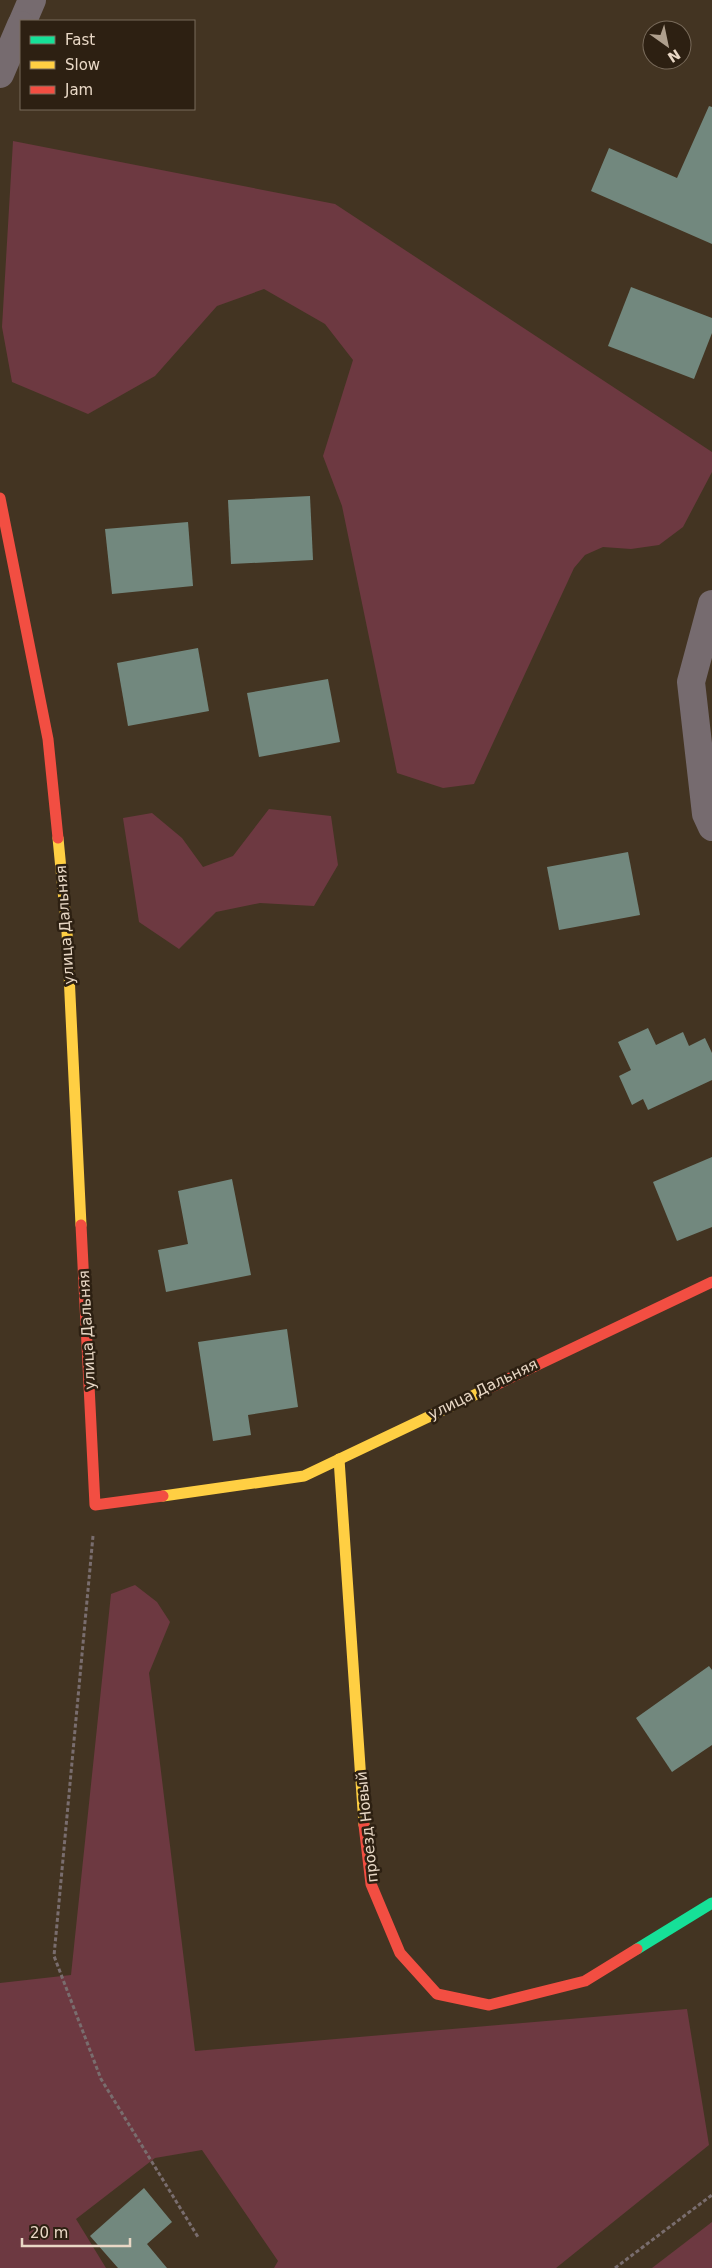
<svg xmlns="http://www.w3.org/2000/svg" width="712" height="2268" font-family="'DejaVu Sans',sans-serif">
  <rect width="100%" height="100%" fill="#433422"/>
  <!-- green -->
  <g fill="#6d3941">
    <polygon points="13,141 335,204 712,452 712,472 683,527 659,545 631,549 603,547 585,555 574,568 474,784 443,788 397,773 342,506 323,456 353,360 325,324 264,289 217,306 155,376 88,414 12,382 2,327"/>
    <polygon points="269,809 331,816 338,865 314,906 260,903 216,912 179,949 139,922 123,818 152,813 182,838 203,867 233,856"/>
    <polygon points="135,1585 157,1602 170,1622 149,1673 195,2051 687,2009 709,2145 556,2268 274,2268 278,2261 202,2150 155,2158 76,2219 106,2268 0,2268 0,1983 71,1975 111,1594"/>
    <polygon points="712,2222 712,2268 652,2268"/>
  </g>
  <!-- building -->
  <g fill="#72887e">
    <polygon points="709,106 712,107 712,244 591,191 609,148 677,178"/>
    <polygon points="631,287 712,318 712,333 694,379 608,346"/>
    <polygon points="310,496 313,560 231,564 228,500"/>
    <polygon points="188,522 193,586 112,594 105,529"/>
    <polygon points="198,648 209,711 128,726 117,663"/>
    <polygon points="328,679 340,742 259,757 247,693"/>
    <polygon points="628,852 640,915 559,930 547,867"/>
    <polygon points="648,1028 656,1045 683,1032 689,1046 705,1038 712,1053 712,1080 648,1110 643,1099 632,1105 619,1076 631,1070 618,1042"/>
    <polygon points="712,1157 712,1227 677,1241 653,1182"/>
    <polygon points="232,1179 251,1275 166,1292 158,1250 188,1244 178,1191"/>
    <polygon points="287,1329 298,1407 248,1415 251,1435 213,1441 198,1342"/>
    <polygon points="709,1666 712,1670 712,1745 672,1772 636,1718"/>
    <polygon points="144,2188 172,2222 147,2244 167,2268 118,2268 90,2236"/>
  </g>
  <g fill="none" stroke-linecap="round" stroke-linejoin="round">
    <!-- path -->
    <g stroke="#796d6e" stroke-width="3" stroke-dasharray="4 2.5" stroke-linecap="butt">
      <polyline points="93,1536 54,1956 101,2079 198,2237"/>
      <polyline points="615,2268 712,2195"/>
    </g>
    <!-- street -->
    <g stroke="#766b6f" stroke-width="28">
      <polyline points="23,21 32,0"/>
      <polyline points="0,74 21,25"/>
      <polyline points="712,604 691,682 706,814 712,827"/>
    </g>
    <!-- fast -->
    <polyline stroke="#16e098" stroke-width="11" points="637,1949 712,1903"/>
    <!-- slow -->
    <g stroke="#ffcf43" stroke-width="11">
      <polyline points="58,838 67,932 81,1225"/>
      <polyline points="339,1459 364,1825"/>
      <polyline points="163,1496 304,1476 487,1389"/>
    </g>
    <!-- jam -->
    <g stroke="#f24e42" stroke-width="11">
      <polyline points="0,498 48,739 58,838"/>
      <polyline points="81,1225 95,1505 163,1496"/>
      <polyline points="487,1389 712,1282"/>
      <polyline points="364,1825 371,1884 400,1953 437,1994 489,2005 585,1981 637,1949"/>
    </g>
  </g>
  <g text-anchor="middle" stroke-width="5" stroke-linejoin="round" paint-order="stroke">
    <!-- street labels -->
    <g font-size="15" fill="#e9d8c6" stroke="#2d2012">
      <text transform="translate(65 925) rotate(-94)" y="5">улица Дальняя</text>
      <text transform="translate(87 1330) rotate(-93)" y="5">улица Дальняя</text>
      <text transform="translate(483 1389) rotate(-26)" y="5">улица Дальняя</text>
      <text transform="translate(367 1827) rotate(-96)" y="5">проезд Новый</text>
    </g>
  </g>
  <!-- legend -->
  <rect x="20" y="20" width="175" height="90" fill="#2d2012" stroke="#786a5a"/>
  <rect x="30" y="36" width="25" height="8" fill="#16e098" stroke="#786a5a"/>
  <text x="65" y="45" font-size="15" fill="#e9d8c6">Fast</text>
  <rect x="30" y="61" width="25" height="8" fill="#ffcf43" stroke="#786a5a"/>
  <text x="65" y="70" font-size="15" fill="#e9d8c6">Slow</text>
  <rect x="30" y="86" width="25" height="8" fill="#f24e42" stroke="#786a5a"/>
  <text x="65" y="95" font-size="15" fill="#e9d8c6">Jam</text>
  <!-- north arrow -->
  <g transform="translate(667 45) rotate(147)"><circle r="24" fill="#2d2012" stroke="#786a5a"/>
  <path d="M0-4L9 19L0 12L-9 19Z" fill="#af9f8d"/>
  <text y="-8" font-size="14" font-weight="bold" text-anchor="middle" fill="#e9d8c6">N</text>
  </g>
  <!-- scale -->
  <path d="M22 2238v8h108v-8" fill="none" stroke="#e9d8c6" stroke-width="2.5"/>
  <text x="30" y="2238" font-size="15" fill="#e9d8c6" stroke="#2d2012" stroke-width="4" paint-order="stroke">20 m</text>
</svg>
